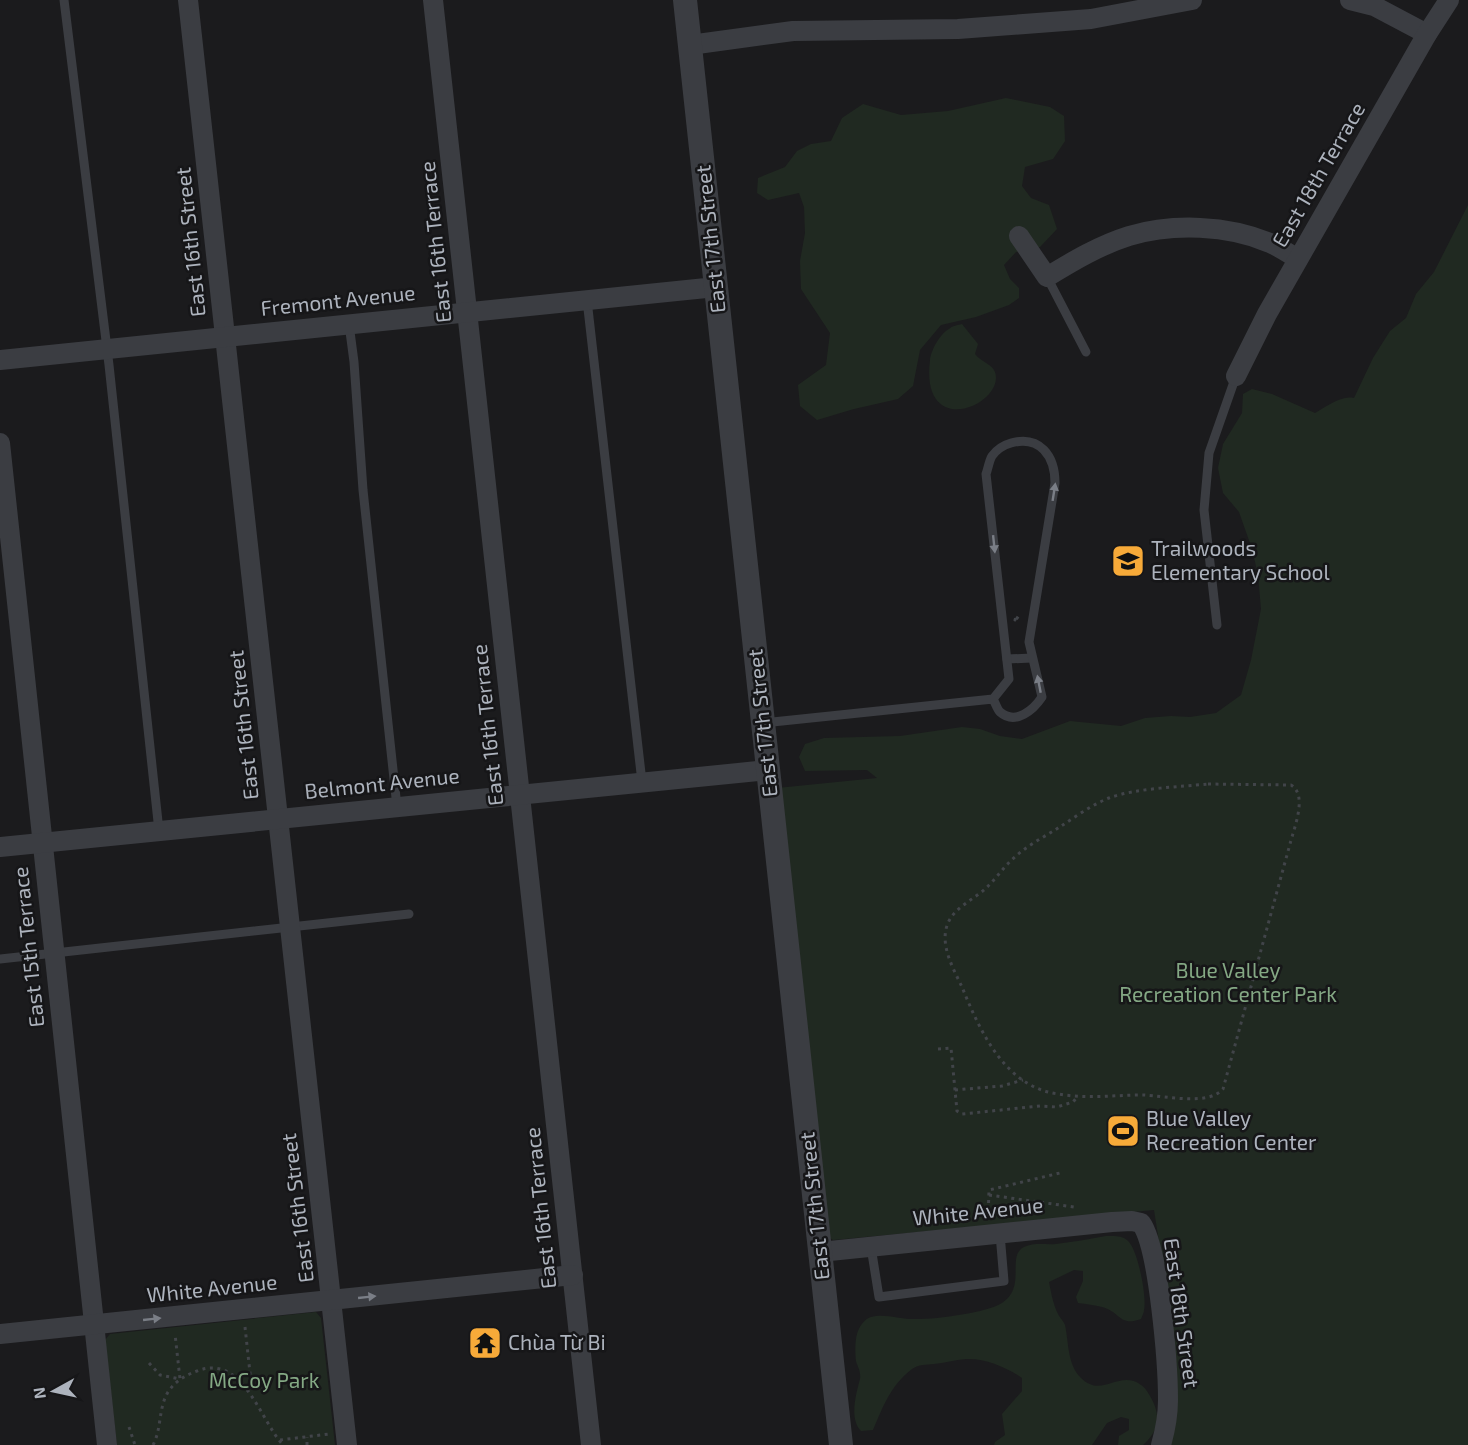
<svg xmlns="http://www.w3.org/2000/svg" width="1468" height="1445" font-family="'Exo 2',sans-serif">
  <rect width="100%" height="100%" fill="#1b1b1d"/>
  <!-- green -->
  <g fill="#202921">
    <polygon points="1006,98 1050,107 1064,116 1065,141 1053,159 1025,167 1022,186 1031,198 1049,205 1057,229 1040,247 1016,252 1004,265 1010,279 1019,288 1019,298 1009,305 976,317 941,325 920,350 913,386 898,399 854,409 817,420 800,406 798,385 826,365 830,333 801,289 800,261 805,233 804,207 799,193 768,200 757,193 758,178 785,167 797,151 811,144 831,141 842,118 863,104 901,115 948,111"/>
    <path d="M1468 205V1445H1170L1163 1267 1154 1210 833 1240 827 1236 777 788 877 778 867 770 805 771 799 757 805 744 824 738 900 736 962 727 980 729 1000 736 1022 739 1070 721 1121 726 1145 718 1171 716 1190 717 1216 713 1241 695 1251 660 1261 609 1258 575 1252 549 1239 512 1223 493 1218 468 1223 444 1242 413 1243 394 1252 389 1272 394 1315 413C1326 407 1341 395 1354 398L1373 358 1390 331 1406 318 1416 294 1434 272Z"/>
    <path d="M962 324 978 344 975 354C980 361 992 364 995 372 1006 404 920 442 930 360 931 350 940 334 949 329 952 326 958 325 962 324Z"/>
    <path d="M1106 1236C1114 1236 1122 1235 1128 1241 1138 1250 1147 1297 1144 1310 1144 1313 1142 1316 1141 1319 1119 1327 1121 1312 1102 1307 1095 1305 1086 1304 1078 1303L1076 1297 1083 1281V1271L1074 1270 1049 1282C1051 1292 1053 1304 1058 1314 1060 1318 1063 1320 1065 1325 1069 1343 1067 1364 1081 1378 1102 1399 1119 1369 1141 1385 1145 1387 1148 1393 1150 1396 1161 1415 1160 1430 1143 1445H1118L1119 1436 1129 1430V1419L1121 1417 1107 1423 1092 1445H994L995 1442 1005 1435 1002 1414 1022 1391V1378C1006 1367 985 1358 966 1359 955 1360 944 1363 934 1364 926 1365 919 1364 912 1369 890 1386 883 1407 873 1430L861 1431C849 1419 856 1394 860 1379 861 1371 858 1368 856 1361 855 1353 855 1341 857 1334 859 1327 864 1319 871 1317 884 1313 899 1319 912 1319 932 1320 986 1313 1002 1303 1027 1287 1006 1256 1024 1247 1035 1242 1045 1245 1056 1244 1073 1242 1089 1239 1106 1236Z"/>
    <polygon points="316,1312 321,1318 335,1445 117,1445 105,1340 110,1334"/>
  </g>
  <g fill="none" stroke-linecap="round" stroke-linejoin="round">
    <!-- path -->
    <g stroke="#414449" stroke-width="3" stroke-dasharray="3 4.5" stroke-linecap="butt">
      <polygon points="1016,617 1019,619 1017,621 1015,620"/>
      <path d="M1208 784 1291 785C1308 795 1294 828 1290 844L1223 1089C1208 1106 1166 1096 1144 1095 1115 1095 1086 1099 1058 1094 1005 1087 980 1031 962 987 953 968 939 944 948 923 955 907 973 900 985 889 996 879 1004 866 1016 856 1028 845 1044 837 1058 828 1074 818 1091 805 1109 798 1136 788 1179 787 1208 784Z"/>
      <polyline points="938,1049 951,1048 957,1111 962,1114 1040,1106 1057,1107 1073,1102 1078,1096"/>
      <polyline points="955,1090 1002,1086 1023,1080"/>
      <polyline points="989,1195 1074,1207"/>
      <polyline points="988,1218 989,1190 1060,1173"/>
      <polyline points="245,1327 251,1382 248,1390"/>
      <polyline points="149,1363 160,1375 180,1379 175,1334"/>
      <polyline points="129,1427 135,1445"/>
      <polyline points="280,1440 329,1434"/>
      <path d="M153 1445C162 1428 158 1409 168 1392 175 1381 186 1375 197 1371 243 1353 260 1420 283 1445"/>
      <polyline points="307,1445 307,1437"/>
    </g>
    <!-- service -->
    <g stroke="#3b3d42" stroke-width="9">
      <polyline points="64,0 109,365 159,831"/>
      <polyline points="1047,277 1086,352"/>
      <polyline points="587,300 642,782"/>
      <polyline points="349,324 354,362 363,490 397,807"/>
      <polyline points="1217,625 1204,510 1209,453 1236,376"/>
      <polyline points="1007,659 1032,658"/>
      <path d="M763 723 993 699 1009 679 986 474C988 469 989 461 992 456 997 449 1004 445 1011 443 1040 435 1055 456 1055 483L1029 642 1042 697C1034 709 1016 726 1000 712 997 709 995 702 993 699"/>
      <polyline points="0,959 409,914"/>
      <polyline points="871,1247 879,1297 1004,1281 1000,1234"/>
    </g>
    <!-- minor -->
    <g stroke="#3b3d42" stroke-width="20">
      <polyline points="188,0 347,1445"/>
      <polyline points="433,0 591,1445"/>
      <polyline points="1350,0 1374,6 1427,34"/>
      <polyline points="690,45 793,31 958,29 1091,19 1192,0"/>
      <path d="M1019 236 1047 277C1073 261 1100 245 1129 236 1173 223 1228 225 1270 243 1280 247 1289 254 1298 259"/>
      <polyline points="0,360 716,287"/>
      <polyline points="1236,376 1267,314 1427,34 1449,0"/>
      <polyline points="0,443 107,1445"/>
      <polyline points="0,847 768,770"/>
      <path d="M820 1252 1112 1222 1132 1221 1141 1223C1159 1247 1168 1366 1168 1400 1168 1415 1165 1431 1161 1445"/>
      <polyline points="0,1334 573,1275"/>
    </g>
    <!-- tertiary -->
    <polyline stroke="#3b3d42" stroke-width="24" points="685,0 841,1445"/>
  </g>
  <!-- one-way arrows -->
  <defs><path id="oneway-solid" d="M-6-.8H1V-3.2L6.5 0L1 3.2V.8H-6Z" transform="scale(1.5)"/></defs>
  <g fill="#7a7e86">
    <use href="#oneway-solid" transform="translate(1054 492) rotate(-81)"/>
    <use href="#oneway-solid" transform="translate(994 544) rotate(84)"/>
    <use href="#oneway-solid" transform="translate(1039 684) rotate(-101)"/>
    <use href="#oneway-solid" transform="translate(367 1297) rotate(-6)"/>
    <use href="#oneway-solid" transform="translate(152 1319) rotate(-6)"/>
  </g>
  <!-- icons -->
  <defs>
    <g id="school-square" transform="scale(1.725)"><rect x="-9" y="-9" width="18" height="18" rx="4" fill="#f7aa39" stroke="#161618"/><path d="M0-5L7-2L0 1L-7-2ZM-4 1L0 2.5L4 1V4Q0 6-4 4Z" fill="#111"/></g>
    <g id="stadium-square" transform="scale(1.725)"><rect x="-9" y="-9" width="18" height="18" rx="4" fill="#f7aa39" stroke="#161618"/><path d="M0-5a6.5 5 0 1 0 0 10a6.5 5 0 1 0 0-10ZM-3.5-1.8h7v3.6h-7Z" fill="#111"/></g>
    <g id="temple-square" transform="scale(1.725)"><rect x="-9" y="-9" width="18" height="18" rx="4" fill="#f7aa39" stroke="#161618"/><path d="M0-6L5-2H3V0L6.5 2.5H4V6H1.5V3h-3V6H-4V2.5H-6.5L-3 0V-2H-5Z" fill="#111"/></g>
  </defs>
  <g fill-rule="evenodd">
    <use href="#school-square" x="1128" y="561"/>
    <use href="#stadium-square" x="1123" y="1131"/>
    <use href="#temple-square" x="485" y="1343"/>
  </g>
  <g text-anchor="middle" stroke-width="5" stroke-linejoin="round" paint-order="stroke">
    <!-- street labels -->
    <g font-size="21" fill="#adb3bd" stroke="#161618">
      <text transform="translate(1319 175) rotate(-60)" y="7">East 18th Terrace</text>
      <text transform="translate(711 239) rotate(-96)" y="7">East 17th Street</text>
      <text transform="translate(191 242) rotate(-96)" y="7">East 16th Street</text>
      <text transform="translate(436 242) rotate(-96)" y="7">East 16th Terrace</text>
      <text transform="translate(338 301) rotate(-6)" y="7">Fremont Avenue</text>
      <text transform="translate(763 723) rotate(-96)" y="7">East 17th Street</text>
      <text transform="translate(244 725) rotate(-96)" y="7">East 16th Street</text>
      <text transform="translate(488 725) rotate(-96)" y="7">East 16th Terrace</text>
      <text transform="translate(382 784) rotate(-6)" y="7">Belmont Avenue</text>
      <text transform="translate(29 947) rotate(-96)" y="7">East 15th Terrace</text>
      <text transform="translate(815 1206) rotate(-96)" y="7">East 17th Street</text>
      <text transform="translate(298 1208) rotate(-97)" y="7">East 16th Street</text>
      <text transform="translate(541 1208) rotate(-96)" y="7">East 16th Terrace</text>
      <text transform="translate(978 1212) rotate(-6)" y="7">White Avenue</text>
      <text transform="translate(212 1289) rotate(-6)" y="7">White Avenue</text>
      <text transform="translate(1181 1313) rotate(82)" y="7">East 18th Street</text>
    </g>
    <!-- poi labels -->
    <g font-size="21" fill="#adb3bd" stroke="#161618" text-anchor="start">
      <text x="1151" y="556">Trailwoods<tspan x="1151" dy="24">Elementary School</tspan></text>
      <text x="1146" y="1126">Blue Valley<tspan x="1146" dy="24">Recreation Center</tspan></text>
      <text x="508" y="1350">Chùa Từ Bi</text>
    </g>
    <!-- park labels -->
    <g font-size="21" fill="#84a884" stroke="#161618">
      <text x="1228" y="978">Blue Valley<tspan x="1228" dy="24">Recreation Center Park</tspan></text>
      <text x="264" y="1388">McCoy Park</text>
    </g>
  </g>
  <!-- north arrow -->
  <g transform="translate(54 1391) rotate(262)" stroke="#161618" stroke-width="4.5" paint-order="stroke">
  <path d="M0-4.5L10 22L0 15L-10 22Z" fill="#adb3bd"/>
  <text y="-9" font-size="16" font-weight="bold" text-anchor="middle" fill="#adb3bd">N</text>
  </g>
</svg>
